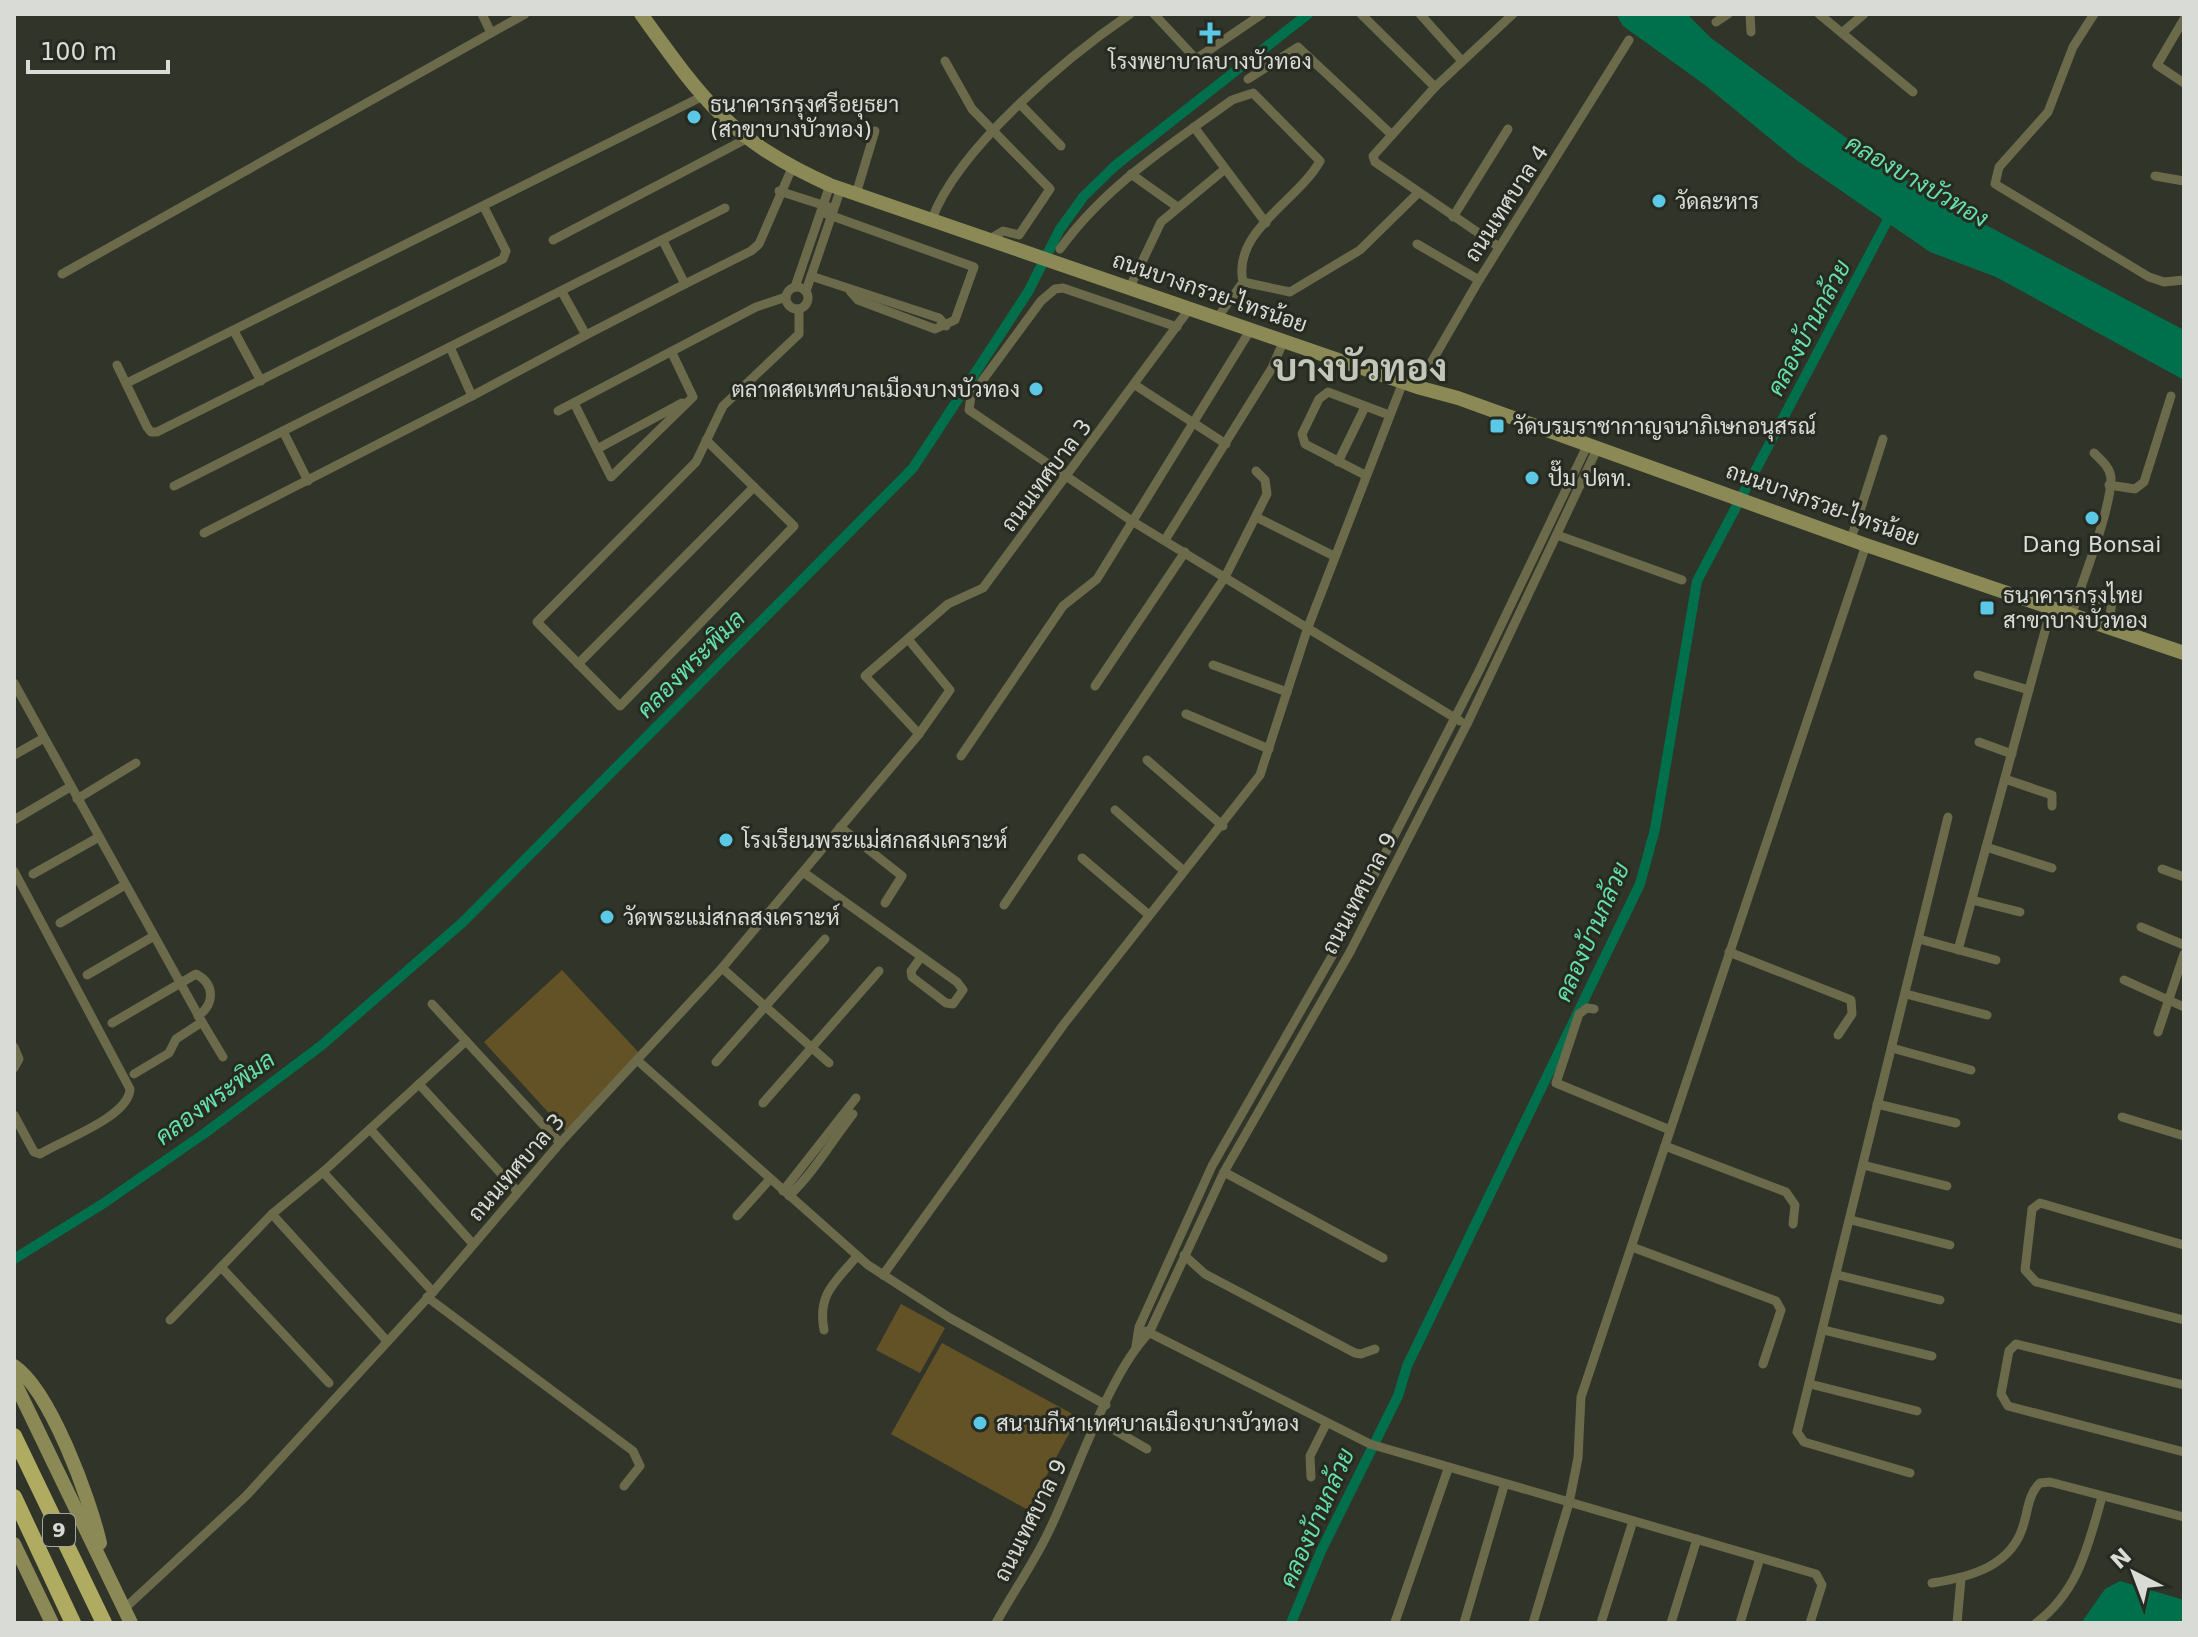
<svg xmlns="http://www.w3.org/2000/svg" width="2198" height="1637" font-family="'DejaVu Sans',Sarabun,sans-serif">
  <rect width="100%" height="100%" fill="#303429"/>
  <!-- green -->
  <g fill="#645227">
    <polygon points="562,970 641,1055 567,1133 484,1042"/>
    <polygon points="901,1304 945,1328 920,1373 876,1350"/>
    <polygon points="942,1343 1078,1417 1028,1510 891,1434"/>
  </g>
  <!-- water -->
  <g fill="#00704c">
    <polygon points="1616,14 1687,14 1711,38 1887,168 1931,196 2184,330 2184,380 1996,277 1930,252 1795,159 1705,85 1623,26"/>
    <polygon points="2120,1581 2184,1600 2184,1623 2081,1623 2105,1589"/>
  </g>
  <g fill="none" stroke-linecap="round" stroke-linejoin="round">
    <!-- canal -->
    <g stroke="#00704c" stroke-width="10">
      <polyline points="14,1259 104,1203 205,1133 322,1045 463,922 913,468 1028,292 1060,229 1084,196 1116,165 1308,14"/>
      <polyline points="1291,1623 1321,1551 1398,1396 1407,1366 1640,884 1655,829 1697,581 1893,210"/>
    </g>
    <!-- minor -->
    <g stroke="#6b6a4a" stroke-width="9">
      <polyline points="482,14 491,33"/>
      <polyline points="1154,14 1196,59 1262,14"/>
      <polyline points="1361,14 1435,87"/>
      <polyline points="1420,14 1462,61"/>
      <polyline points="1750,14 1751,32"/>
      <polyline points="1819,14 1913,92"/>
      <polyline points="2094,14 2073,47 2048,112 1999,167 1995,184 2149,277 2164,282 2184,280"/>
      <polyline points="2184,19 2157,65 2184,83"/>
      <polyline points="1716,22 1728,14"/>
      <polyline points="1843,32 1864,14"/>
      <polyline points="945,61 972,109 1050,189 1019,235 1003,231 990,239"/>
      <polyline points="1248,79 1298,47 1392,135"/>
      <polyline points="1021,105 1061,146"/>
      <polyline points="1194,127 1266,223"/>
      <polyline points="1131,174 1176,206"/>
      <polyline points="2155,176 2184,181"/>
      <polyline points="779,191 829,207"/>
      <polyline points="856,194 875,131"/>
      <polyline points="821,212 974,267 955,320 935,329 858,300 850,291"/>
      <polyline points="1453,217 1508,129"/>
      <path d="M932 219C958 148 1067 57 1130 14"/>
      <polyline points="553,240 746,139"/>
      <polyline points="663,241 685,284 751,251 759,244 792,168"/>
      <polyline points="1417,244 1479,280"/>
      <polyline points="1499,247 1375,162 1373,156 1435,87 1513,14"/>
      <path d="M1060 249C1105 186 1170 145 1232 100L1253 93 1320 161C1298 201 1232 231 1243 282L1218 317"/>
      <polyline points="62,274 525,14"/>
      <polyline points="811,276 939,318 946,326"/>
      <polyline points="1243,282 1290,292 1360,250 1418,193"/>
      <circle cx="797" cy="298" r="11"/>
      <polyline points="795,287 830,185"/>
      <polyline points="1130,287 1161,222 1225,169"/>
      <polyline points="806,291 841,188"/>
      <polyline points="562,292 586,335 685,284"/>
      <polyline points="1177,327 1063,288 1055,289 1041,301 971,396 969,410 1132,521 1460,721"/>
      <polyline points="234,331 261,381"/>
      <polyline points="450,347 472,396 586,335"/>
      <polyline points="117,365 147,427 151,432 157,432 503,259 506,251 484,207"/>
      <polyline points="127,383 701,97"/>
      <polyline points="1135,385 1226,444"/>
      <polyline points="1417,387 1479,280 1629,40"/>
      <polyline points="574,403 611,477 693,397 672,353"/>
      <polyline points="558,411 756,307 786,297"/>
      <polyline points="283,431 308,481"/>
      <polyline points="706,440 794,526 620,706 537,622 696,462 723,406 799,334 799,309"/>
      <polyline points="597,449 682,403"/>
      <polyline points="1338,462 1365,407"/>
      <polyline points="1365,475 1305,444 1302,434 1319,399 1328,392 1389,415"/>
      <polyline points="2109,485 2135,489 2144,482 2171,396"/>
      <polyline points="174,486 725,208"/>
      <polyline points="1256,517 1334,556"/>
      <polyline points="204,533 472,396"/>
      <polyline points="1557,535 1682,580"/>
      <polyline points="1851,539 1883,439"/>
      <polyline points="1165,540 1272,368 1284,340"/>
      <polyline points="2078,594 2112,602 2108,628"/>
      <path d="M2071 616C2082 582 2111 510 2111 478 2110 467 2101 460 2094 453"/>
      <polyline points="578,664 754,487"/>
      <polyline points="1213,665 1287,692"/>
      <polyline points="1978,675 2029,690"/>
      <polyline points="14,683 202,1022 176,1039 169,1053 134,1074"/>
      <polyline points="1095,686 1185,552"/>
      <polyline points="1186,714 1269,749"/>
      <polyline points="919,734 865,676 948,604 983,588 1190,308"/>
      <polyline points="1979,742 2012,754"/>
      <polyline points="14,755 44,738"/>
      <polyline points="961,756 1063,606 1097,579 1251,329"/>
      <polyline points="1147,760 1223,826"/>
      <polyline points="2005,779 2052,795 2052,806"/>
      <polyline points="77,799 136,763"/>
      <polyline points="1115,810 1184,871"/>
      <polyline points="14,820 70,787"/>
      <polyline points="840,827 902,876 885,903"/>
      <polyline points="1986,847 2052,868"/>
      <polyline points="1082,858 1149,915"/>
      <polyline points="2162,869 2184,877"/>
      <path d="M14 871 130 1089C129 1117 62 1140 40 1154L34 1152 14 1115"/>
      <polyline points="803,872 957,982 963,990 953,1004 946,1003 912,977 911,971 921,957"/>
      <polyline points="33,874 99,837"/>
      <polyline points="1972,900 2020,912"/>
      <polyline points="1004,905 1225,577 1267,494 1265,480 1256,471"/>
      <polyline points="60,923 125,885"/>
      <polyline points="2141,927 2184,945"/>
      <polyline points="1919,939 1996,960"/>
      <polyline points="1958,950 2051,609"/>
      <polyline points="1729,952 1851,1000 1852,1014 1838,1035"/>
      <polyline points="722,968 829,1063"/>
      <polyline points="87,975 154,936"/>
      <polyline points="2124,980 2184,1007"/>
      <polyline points="1906,994 1987,1015"/>
      <polyline points="432,1004 560,1143"/>
      <polyline points="1594,1009 1587,1008 1579,1014 1556,1083 1670,1130"/>
      <polyline points="202,1022 223,1057"/>
      <path d="M112 1023 196 974C215 984 215 1004 198 1016"/>
      <polyline points="2158,1032 2184,954"/>
      <polyline points="14,1047 19,1059 14,1068"/>
      <polyline points="1892,1048 1971,1070"/>
      <polyline points="637,1060 868,1265 950,1318 1106,1405"/>
      <polyline points="716,1062 825,939"/>
      <polyline points="419,1084 517,1191"/>
      <polyline points="763,1103 879,971"/>
      <polyline points="1877,1104 1956,1123"/>
      <polyline points="2122,1117 2184,1136"/>
      <polyline points="370,1129 473,1244"/>
      <polyline points="1665,1146 1786,1192 1795,1205 1793,1224"/>
      <polyline points="1863,1165 1947,1186"/>
      <polyline points="323,1172 433,1292"/>
      <polyline points="1224,1172 1383,1258"/>
      <polyline points="783,1191 856,1098"/>
      <path d="M789 1196C815 1171 831 1142 853 1114"/>
      <polyline points="272,1214 387,1341"/>
      <polyline points="737,1216 770,1179"/>
      <polyline points="1851,1220 1950,1245"/>
      <polyline points="2184,1245 2040,1203 2032,1209 2025,1270 2036,1282 2184,1320"/>
      <polyline points="1632,1247 1776,1301 1781,1310 1763,1364"/>
      <polyline points="1184,1255 1205,1274 1355,1353 1361,1354 1375,1349"/>
      <polyline points="221,1267 329,1383"/>
      <polyline points="883,1275 1064,1024 1260,775 1308,627 1403,382"/>
      <polyline points="1838,1275 1940,1300"/>
      <polyline points="427,1297 633,1451 640,1466 624,1486"/>
      <polyline points="170,1320 272,1214 323,1172 466,1041"/>
      <path d="M824 1330C817 1293 836 1282 857 1256"/>
      <polyline points="1824,1330 1932,1356"/>
      <polyline points="1146,1331 1370,1444 1816,1574 1822,1585 1810,1623"/>
      <polyline points="1136,1346 1139,1327 1212,1166 1336,949 1479,671 1588,444"/>
      <polyline points="1810,1384 1917,1411"/>
      <polyline points="2184,1385 2016,1344 2009,1351 2001,1394 2008,1406 2184,1452"/>
      <polyline points="1099,1421 1147,1449"/>
      <polyline points="1910,1473 1804,1442 1797,1432 1948,817"/>
      <polyline points="1311,1477 1310,1456 1326,1424"/>
      <path d="M1932 1583C1971 1577 2013 1566 2024 1523 2028 1509 2029 1493 2040 1483L2050 1482 2184 1517"/>
      <polyline points="124,1609 246,1496 433,1292 560,1143 722,968 919,734 950,690 908,639"/>
      <polyline points="1395,1622 1448,1469"/>
      <path d="M996 1623C1012 1594 1031 1567 1046 1537 1074 1482 1108 1374 1149 1333L1224 1172 1350 952 1467 724 1598 447"/>
      <polyline points="1464,1623 1504,1486"/>
      <polyline points="1533,1623 1569,1503 1578,1458 1581,1397 1866,545"/>
      <polyline points="1601,1623 1633,1521"/>
      <polyline points="1671,1623 1697,1539"/>
      <polyline points="1740,1623 1760,1558"/>
      <polyline points="1957,1623 1961,1579"/>
      <path d="M2036 1623C2079 1591 2088 1545 2102 1497"/>
    </g>
    <!-- secondary -->
    <g stroke="#8b8955" stroke-width="14">
      <path d="M641 14C702 99 731 141 830 185L1417 387 1458 398 1866 545 2184 653"/>
      <path d="M14 1366C50 1390 90 1499 100 1543"/>
      <polyline points="14,1381 131,1623"/>
      <polyline points="14,1544 52,1623"/>
    </g>
    <!-- trunk -->
    <g stroke="#afab60" stroke-width="16">
      <polyline points="14,1436 104,1623"/>
      <polyline points="14,1497 73,1623"/>
    </g>
  </g>
  <!-- markers -->
  <g fill="#5bc8e6" stroke="#262a20" stroke-width="3">
    <path d="M1206 21h8v8h8v8h-8v8h-8v-8h-8v-8h8z"/>
    <circle cx="694" cy="117" r="8"/>
    <circle cx="1659" cy="201" r="8"/>
    <circle cx="1036" cy="389" r="8"/>
    <rect x="1489" y="418" width="16" height="16" rx="4"/>
    <circle cx="1532" cy="478" r="8"/>
    <circle cx="2092" cy="518" r="8"/>
    <rect x="1979" y="600" width="16" height="16" rx="4"/>
    <circle cx="726" cy="840" r="8"/>
    <circle cx="607" cy="917" r="8"/>
    <circle cx="980" cy="1423" r="8"/>
  </g>
  <g text-anchor="middle" stroke-width="6" stroke-linejoin="round" paint-order="stroke">
    <!-- shield labels -->
    <rect fill="#262a20" stroke="#a3a79f" stroke-width="2" x="43" y="1514" width="32" height="32" rx="6"/>
    <g font-size="20" font-weight="bold" fill="#d9dcd6">
      <text x="59" y="1537">9</text>
    </g>
    <!-- poi labels -->
    <g font-size="22" fill="#d9dcd6" stroke="#262a20" text-anchor="start">
      <text x="1210" y="69" text-anchor="middle">โรงพยาบาลบางบัวทอง</text>
      <text x="710" y="112">ธนาคารกรุงศรีอยุธยา<tspan x="710" dy="25">(สาขาบางบัวทอง)</tspan></text>
      <text x="1675" y="209">วัดละหาร</text>
      <text x="1020" y="397" text-anchor="end">ตลาดสดเทศบาลเมืองบางบัวทอง</text>
      <text x="1513" y="434">วัดบรมราชากาญจนาภิเษกอนุสรณ์</text>
      <text x="1548" y="486">ปั๊ม ปตท.</text>
      <text x="2092" y="552" text-anchor="middle">Dang Bonsai</text>
      <text x="2003" y="603">ธนาคารกรุงไทย<tspan x="2003" dy="25">สาขาบางบัวทอง</tspan></text>
      <text x="742" y="848">โรงเรียนพระแม่สกลสงเคราะห์</text>
      <text x="623" y="925">วัดพระแม่สกลสงเคราะห์</text>
      <text x="996" y="1431">สนามกีฬาเทศบาลเมืองบางบัวทอง</text>
    </g>
    <!-- street labels -->
    <g font-size="22" fill="#d9dcd6" stroke="#262a20">
      <text transform="translate(1506 203) rotate(-57)" y="8">ถนนเทศบาล 4</text>
      <text transform="translate(1210 292) rotate(19)" y="8">ถนนบางกรวย-ไทรน้อย</text>
      <text transform="translate(1046 475) rotate(-53)" y="8">ถนนเทศบาล 3</text>
      <text transform="translate(1823 504) rotate(20)" y="8">ถนนบางกรวย-ไทรน้อย</text>
      <text transform="translate(1359 893) rotate(-62)" y="8">ถนนเทศบาล 9</text>
      <text transform="translate(516 1167) rotate(-49)" y="8">ถนนเทศบาล 3</text>
      <text transform="translate(1030 1520) rotate(-63)" y="8">ถนนเทศบาล 9</text>
    </g>
    <!-- water labels -->
    <g font-size="24" font-style="italic" fill="#65e0ab" stroke="#262a20">
      <text transform="translate(1917 181) rotate(30)" y="8">คลองบางบัวทอง</text>
      <text transform="translate(1809 328) rotate(-62)" y="8">คลองบ้านกล้วย</text>
      <text transform="translate(691 664) rotate(-45)" y="8">คลองพระพิมล</text>
      <text transform="translate(1592 932) rotate(-66)" y="8">คลองบ้านกล้วย</text>
      <text transform="translate(215 1098) rotate(-36)" y="8">คลองพระพิมล</text>
      <text transform="translate(1317 1518) rotate(-66)" y="8">คลองบ้านกล้วย</text>
    </g>
    <!-- town labels -->
    <g font-size="38" font-weight="bold" fill="#c2c7ba" stroke="#262a20">
      <text x="1360" y="381">บางบัวทอง</text>
    </g>
  </g>
  <!-- border -->
  <rect width="2198" height="1637" fill="none" stroke="#d9dcd6" stroke-width="32"/>
  <!-- north arrow -->
  <g transform="translate(2134 1573) rotate(318)" stroke="#262a20" stroke-width="6" paint-order="stroke">
  <path d="M0-6L14 30L0 20L-14 30Z" fill="#d9dcd6"/>
  <text y="-12" font-size="22" font-weight="bold" text-anchor="middle" fill="#d9dcd6">N</text>
  </g>
  <!-- scale -->
  <path d="M28 60v12h140v-12" fill="none" stroke="#d9dcd6" stroke-width="4"/>
  <text x="40" y="60" font-size="24" fill="#d9dcd6" stroke="#262a20" stroke-width="6" paint-order="stroke">100 m</text>
</svg>
